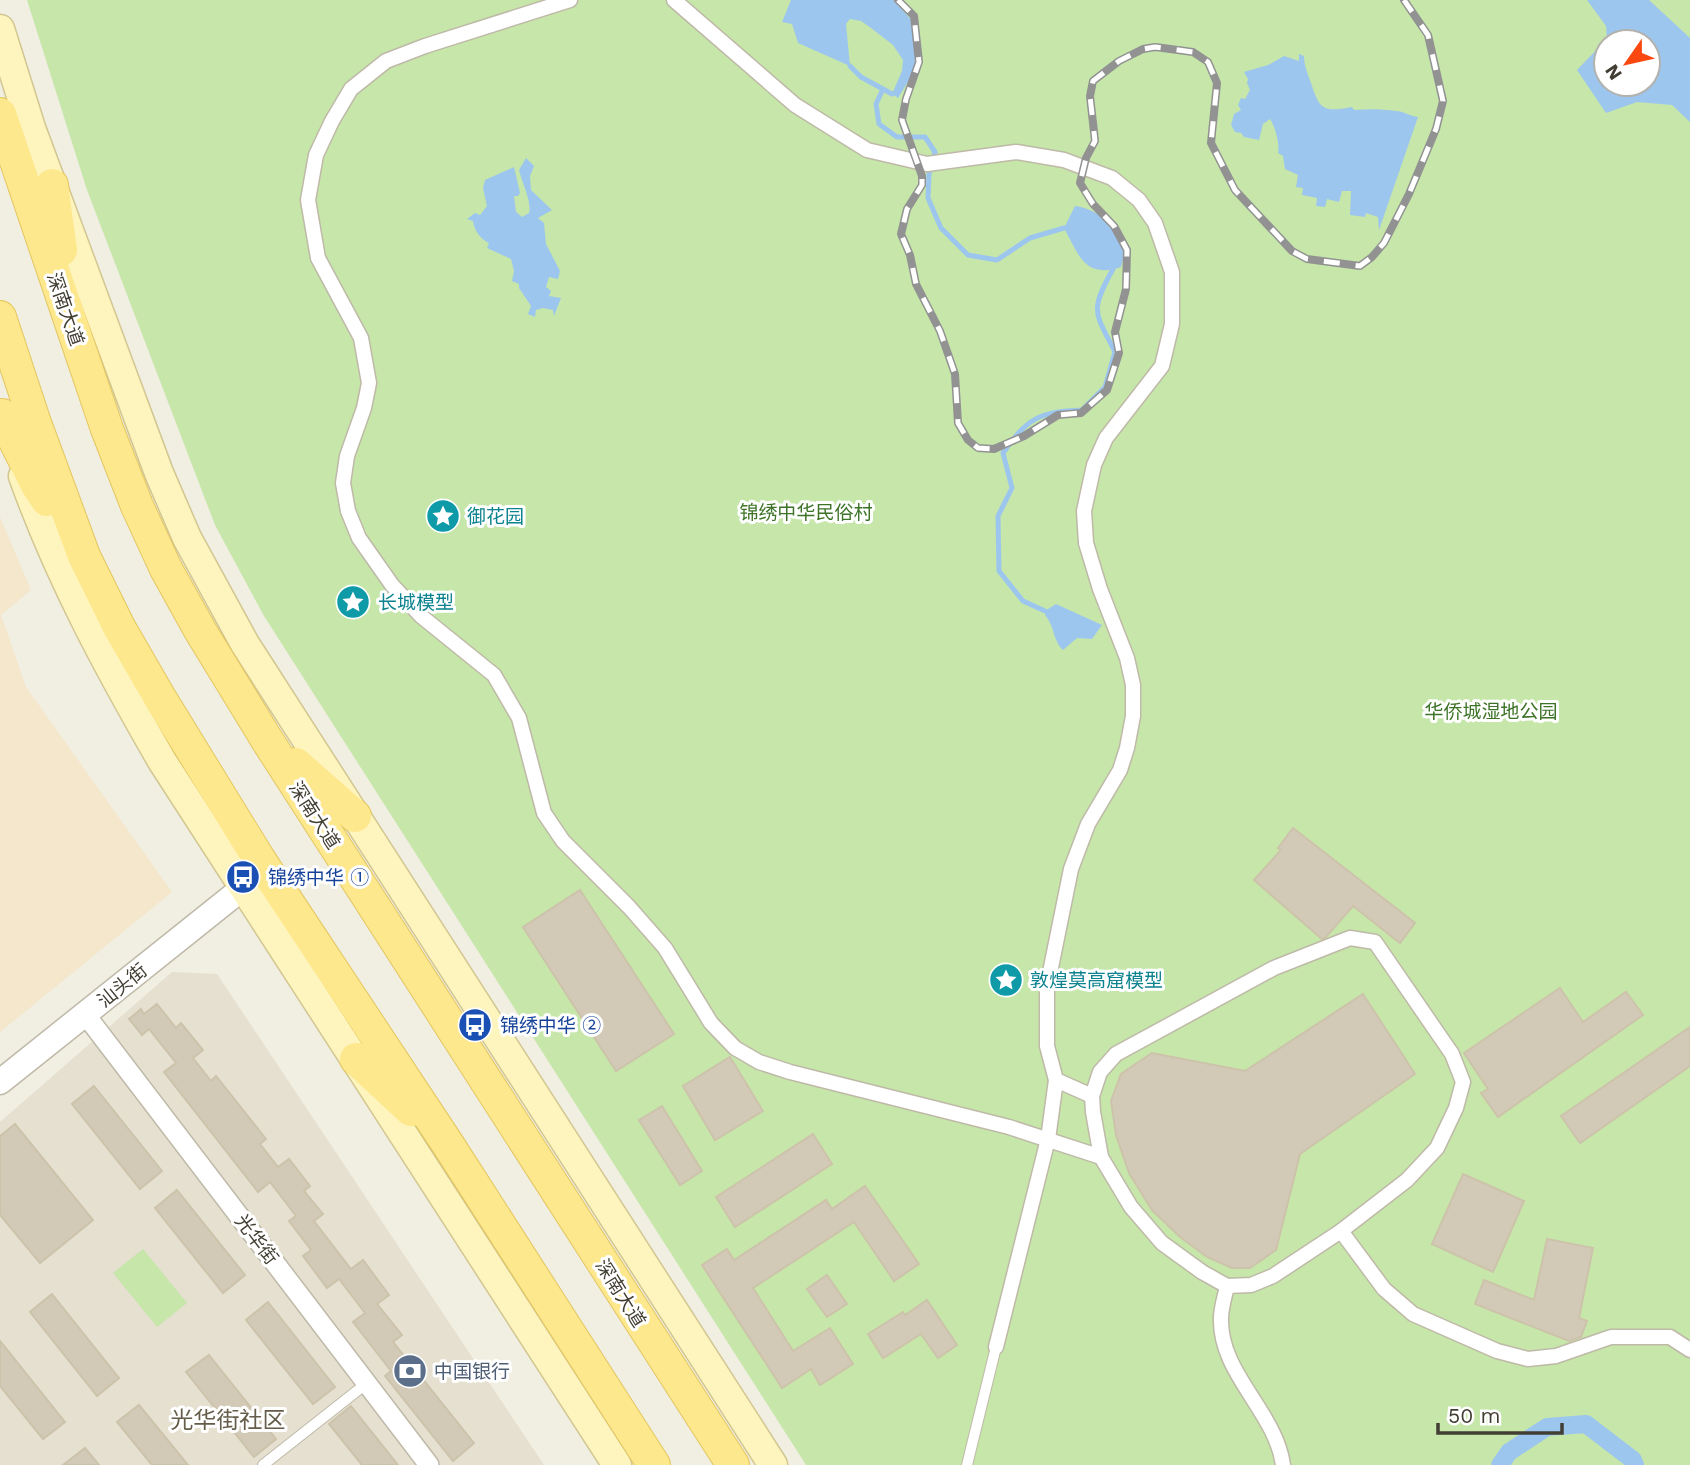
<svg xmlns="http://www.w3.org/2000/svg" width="1690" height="1465" font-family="'Work Sans','Noto Sans SC',sans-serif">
  <rect width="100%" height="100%" fill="#f1eee2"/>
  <!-- residential -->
  <polygon fill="#e5e0d0" points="172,972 217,974 544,1465 0,1465 0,1122"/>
  <!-- commercial -->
  <polygon fill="#f4e7cc" points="0,517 31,590 1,615 26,687 172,892 0,1032"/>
  <!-- green -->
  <g fill="#c6e6aa" fill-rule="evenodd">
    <path d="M27 0H1690V1465H806L264 616 215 525 87 190ZM1606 42H1648V84H1606Z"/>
    <polygon points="143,1249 187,1303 157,1327 113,1273"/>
  </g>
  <!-- water -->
  <g fill="#9dc6ef" fill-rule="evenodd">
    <polygon points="791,0 894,0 913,22 917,67 898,98 892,94 902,71 903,60 893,45 871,28 861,21 850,19 846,24 850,66 798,43 792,24 782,22"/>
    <path d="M1587 0H1649L1690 38V122L1672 105 1637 102 1606 113 1577 70 1607 39 1606 26ZM1606 42H1648V84H1606Z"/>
    <path d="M1299 54 1304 56C1304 66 1308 74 1311 83 1320 111 1324 112 1352 107L1354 110C1368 109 1382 109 1396 111 1403 111 1410 116 1418 117L1379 230 1378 217 1366 213 1365 217 1350 215 1351 191H1342L1339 202 1327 199 1325 207 1316 206 1317 198 1302 195 1303 188 1296 187 1298 175 1285 169 1283 156 1278 153C1280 144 1275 126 1270 119L1263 124 1259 140 1244 137 1241 133 1235 132 1231 125 1234 114 1241 110 1238 105 1241 98 1245 99 1250 90 1247 83 1248 79 1244 72 1268 65 1284 56 1299 61Z"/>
    <path d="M526 158 534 166 530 176 531 190 552 210 538 218 544 223 546 244 560 271 558 279 549 277 546 287 551 291 549 296 561 298 554 316 553 310 543 308 536 310 535 317 528 314 531 306 519 288V284L512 281 514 271 511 259 487 248 489 243C481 240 474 230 473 221L467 219 475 213 480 215 487 206 483 188 485 180 514 167 520 193 518 196H514L516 212 522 217 529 213C532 202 522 183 519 170Z"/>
    <path d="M1075 206C1102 209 1113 229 1125 252L1121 267C1084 279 1079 255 1064 228Z"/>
    <path d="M1056 604 1102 625 1092 639 1077 638 1063 650C1052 639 1056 629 1045 615V611Z"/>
  </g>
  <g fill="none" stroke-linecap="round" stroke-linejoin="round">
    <!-- stream -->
    <g stroke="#9dc6ef" stroke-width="5">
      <polyline points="850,66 861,77 883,89"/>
      <polyline points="892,94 883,89 876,104 879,124 897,137 925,137 935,152 929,174 928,198 941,228 968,255 997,260 1030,238 1064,228"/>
      <path d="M1045 611 1023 601 999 571 998 516 1012 488 1003 453C1028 418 1038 412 1082 410L1105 387 1115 352C1095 312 1089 312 1113 269"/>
    </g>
    <!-- canal -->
    <polyline stroke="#9dc6ef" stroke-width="18" points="1500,1465 1509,1452 1547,1427 1586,1424 1633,1460 1635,1465"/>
  </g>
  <!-- building -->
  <g fill="#d2cab7" stroke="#cdc3ab" stroke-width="2">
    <polygon points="1293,828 1415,923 1400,943 1353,906 1326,937 1322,939 1254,880 1281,850 1278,848"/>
    <polygon points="580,890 674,1034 616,1071 523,927"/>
    <polygon points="1560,988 1583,1022 1626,992 1643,1015 1498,1117 1481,1093 1488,1089 1464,1053"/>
    <polygon points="1363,994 1415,1074 1300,1154 1276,1250 1250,1268 1232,1268 1207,1257 1180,1237 1152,1210 1129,1173 1116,1135 1111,1101 1121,1074 1152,1053 1245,1071"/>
    <polygon points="157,1004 176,1028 181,1023 203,1050 193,1058 211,1081 216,1076 266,1139 260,1144 278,1167 289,1159 310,1186 304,1191 323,1214 314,1221 351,1269 363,1260 389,1295 377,1304 402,1335 393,1342 474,1443 453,1461 385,1376 391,1371 353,1322 365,1313 339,1279 327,1288 303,1256 311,1250 289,1221 296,1216 270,1182 258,1192 164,1072 176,1063 149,1029 142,1035 129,1019 141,1009 144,1014"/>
    <polygon points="1690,1027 1690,1066 1580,1143 1561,1116"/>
    <polygon points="730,1057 763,1111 715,1140 683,1086"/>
    <polygon points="94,1086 162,1171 140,1189 72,1104"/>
    <polygon points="662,1106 702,1171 680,1185 639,1120"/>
    <polygon points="15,1124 93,1220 40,1263 0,1215 0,1136"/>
    <polygon points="813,1134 832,1164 735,1227 716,1197"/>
    <polygon points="1463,1174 1524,1201 1493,1272 1432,1244"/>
    <polygon points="865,1186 919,1264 894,1281 854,1222 753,1288 793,1351 830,1328 853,1364 820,1385 811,1369 782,1388 702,1265 727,1249 734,1260 826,1200 832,1209"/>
    <polygon points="177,1190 245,1275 223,1293 155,1208"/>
    <polygon points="1547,1239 1593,1248 1579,1318 1587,1321 1581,1337 1569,1341 1475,1304 1484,1280 1534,1300"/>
    <polygon points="827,1275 847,1304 827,1317 807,1289"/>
    <polygon points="52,1294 119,1378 97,1396 30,1312"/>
    <polygon points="927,1300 957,1345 938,1358 921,1334 883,1358 868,1334 903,1312 905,1315"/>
    <polygon points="268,1302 335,1387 313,1404 246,1320"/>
    <polygon points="0,1341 65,1422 43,1439 0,1386"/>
    <polygon points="209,1355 276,1439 254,1457 186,1372"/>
    <polygon points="139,1405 188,1465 152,1465 117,1422"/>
    <polygon points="351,1406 398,1465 362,1465 329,1424"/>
    <polygon points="85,1448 99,1465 63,1465"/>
  </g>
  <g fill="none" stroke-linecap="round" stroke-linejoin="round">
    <!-- service casing -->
    <g stroke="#bfb9a8" stroke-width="12">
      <g id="service">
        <polyline points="263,1465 367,1383"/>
        <polyline points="967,1465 996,1347"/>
      </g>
    </g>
    <!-- pedestrian casing -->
    <g stroke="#bfb9a8" stroke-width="17">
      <g id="pedestrian">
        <polyline points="570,0 425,46 386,61 351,89 332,121 316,155 308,200 318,258 361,338 369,383 364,408 347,456 343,483 348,511 359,538 392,585 421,616 494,675 519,718 544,813 563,841 629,907 665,948 711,1023 735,1048 759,1062 790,1072 1009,1127 1101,1157"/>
        <polyline points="674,0 795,105 867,150 927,164 1016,152 1064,160 1112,178 1139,200 1155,223 1172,272 1172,324 1162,366 1106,438 1094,465 1084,511 1086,543 1100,589 1127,658 1133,685 1133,716 1127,748 1120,770 1088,824 1071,869 1047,987 1047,1046 1056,1080 1092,1096"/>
        <polygon points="1350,938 1375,942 1452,1054 1463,1082 1456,1108 1437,1148 1407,1180 1341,1231 1273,1276 1251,1285 1227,1286 1202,1272 1162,1243 1131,1207 1101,1157 1093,1112 1092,1096 1100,1072 1116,1054 1274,968"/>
        <polyline points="1341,1231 1384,1289 1413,1314 1497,1351 1528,1359 1556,1356 1611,1337 1670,1337 1690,1350"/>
        <path d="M1227 1286C1225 1296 1221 1308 1221 1318 1219 1373 1276 1412 1283 1465"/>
        <polyline points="996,1347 1048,1139 1056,1080"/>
      </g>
    </g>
    <!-- minor casing -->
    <g stroke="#bfb9a8" stroke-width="22">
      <polyline id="minor" points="85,1014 429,1465"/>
    </g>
    <!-- tertiary casing -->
    <g stroke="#bfb9a8" stroke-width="27">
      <polyline id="tertiary" points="0,1082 244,887"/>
    </g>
    <!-- secondary casing -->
    <g stroke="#d2c691" stroke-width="31">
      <g id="secondary">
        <polyline points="0,29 31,128 159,473 187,538 245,644 773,1465"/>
        <path d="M23 476C59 577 109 669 162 761L617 1465"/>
      </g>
    </g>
    <!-- primary casing -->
    <g stroke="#e3c65e" stroke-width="34">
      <g id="primary">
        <polyline points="0,114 107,429 137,506 166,569 201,632 267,740 733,1465"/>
        <polyline points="52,185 61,250"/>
        <polyline points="0,317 35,423 84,556 119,627 160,698 259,859 449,1146 654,1465"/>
        <polyline points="2,415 37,485 47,500"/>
        <polyline points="296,764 355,816"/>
        <polyline points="356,1059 411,1110"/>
      </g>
    </g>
    <!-- service -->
    <use href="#service" stroke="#fff" stroke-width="10"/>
    <!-- pedestrian -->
    <use href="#pedestrian" stroke="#fff" stroke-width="14"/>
    <!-- minor -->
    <use href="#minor" stroke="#fff" stroke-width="19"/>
    <!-- tertiary -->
    <use href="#tertiary" stroke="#fff" stroke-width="24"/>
    <!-- secondary -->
    <use href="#secondary" stroke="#fef5be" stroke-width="28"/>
    <!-- primary -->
    <use href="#primary" stroke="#fee88e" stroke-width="32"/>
    <!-- rail casing -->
    <g stroke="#929292" stroke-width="8">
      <polyline id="rail" points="898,0 914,16 919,62 906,99 902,120 922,176 922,185 907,209 901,234 910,255 916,284 940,331 955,374 958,423 968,440 978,448 994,449 1024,436 1058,415 1081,413 1107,390 1119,353 1115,332 1126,289 1127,250 1114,226 1093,204 1080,183 1086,158 1095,141 1090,96 1093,81 1119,61 1143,49 1155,47 1193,52 1208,62 1217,83 1211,143 1235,190 1292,251 1307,259 1360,266 1372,257 1384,243 1409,194 1436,129 1443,101 1428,35 1404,0"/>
    </g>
    <!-- rail -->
    <use href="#rail" stroke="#fff" stroke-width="5" stroke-dasharray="16" stroke-linecap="butt"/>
  </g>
  <!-- icons -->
  <defs>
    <g id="sight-disc" transform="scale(1.75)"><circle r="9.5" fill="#0f9aa8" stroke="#fff"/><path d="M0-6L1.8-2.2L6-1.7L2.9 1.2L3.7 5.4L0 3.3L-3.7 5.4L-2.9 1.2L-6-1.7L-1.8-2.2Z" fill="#fff"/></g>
    <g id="bus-disc" transform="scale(1.75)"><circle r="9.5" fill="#1a4fb4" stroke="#fff"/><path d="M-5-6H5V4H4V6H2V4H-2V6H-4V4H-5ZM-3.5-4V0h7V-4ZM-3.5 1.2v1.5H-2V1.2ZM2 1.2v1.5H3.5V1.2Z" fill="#fff"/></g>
    <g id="bank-disc" transform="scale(1.75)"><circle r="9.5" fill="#5c6f8a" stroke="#fff"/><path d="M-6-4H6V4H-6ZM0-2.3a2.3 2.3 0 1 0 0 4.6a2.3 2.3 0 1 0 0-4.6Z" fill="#fff"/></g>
  </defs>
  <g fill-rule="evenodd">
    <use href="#sight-disc" x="443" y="516"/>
    <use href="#sight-disc" x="353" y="602"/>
    <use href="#bus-disc" x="243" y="877"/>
    <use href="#sight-disc" x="1006" y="980"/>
    <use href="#bus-disc" x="475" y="1025"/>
    <use href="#bank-disc" x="410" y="1371"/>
  </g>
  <g text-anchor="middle" stroke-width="6" stroke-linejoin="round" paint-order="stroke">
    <!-- street labels -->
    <g font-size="19" fill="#423e33" stroke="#fff">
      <text transform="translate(66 309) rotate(71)" y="7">深南大道</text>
      <text transform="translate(315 815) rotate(57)" y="7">深南大道</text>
      <text transform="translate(122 985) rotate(-39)" y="7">汕头街</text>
      <text transform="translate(257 1239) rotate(53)" y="7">光华街</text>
      <text transform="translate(621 1293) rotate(58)" y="7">深南大道</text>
    </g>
    <!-- park labels -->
    <g font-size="19" fill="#3d7327" stroke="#fff">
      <text x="806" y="519">锦绣中华民俗村</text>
      <text x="1491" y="718">华侨城湿地公园</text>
    </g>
    <!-- culture labels -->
    <g font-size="19" fill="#0d838f" stroke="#fff" text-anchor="start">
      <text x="467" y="523">御花园</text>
      <text x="378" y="609">长城模型</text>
      <text x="1030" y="987">敦煌莫高窟模型</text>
    </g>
    <!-- transit labels -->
    <g font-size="19" fill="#164399" stroke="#fff" text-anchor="start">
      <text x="268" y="884">锦绣中华 ①</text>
      <text x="500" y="1032">锦绣中华 ②</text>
    </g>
    <!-- service labels -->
    <g font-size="19" fill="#4e5e75" stroke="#fff" text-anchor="start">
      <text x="434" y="1378">中国银行</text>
    </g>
    <!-- quarter labels -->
    <g font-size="23" fill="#655d4a" stroke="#fff">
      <text x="228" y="1428">光华街社区</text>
    </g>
  </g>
  <!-- north arrow -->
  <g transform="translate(1627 63) rotate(236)"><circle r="33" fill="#ffffff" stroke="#b3b2ad" stroke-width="2"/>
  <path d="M0-5L12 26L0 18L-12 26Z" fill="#fa4810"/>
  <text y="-10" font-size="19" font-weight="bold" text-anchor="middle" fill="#423e33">N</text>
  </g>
  <!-- scale -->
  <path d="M1438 1423v10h124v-10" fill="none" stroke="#423e33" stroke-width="3.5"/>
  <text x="1448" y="1423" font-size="21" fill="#423e33" stroke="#ffffff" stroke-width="5" paint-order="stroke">50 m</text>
</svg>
